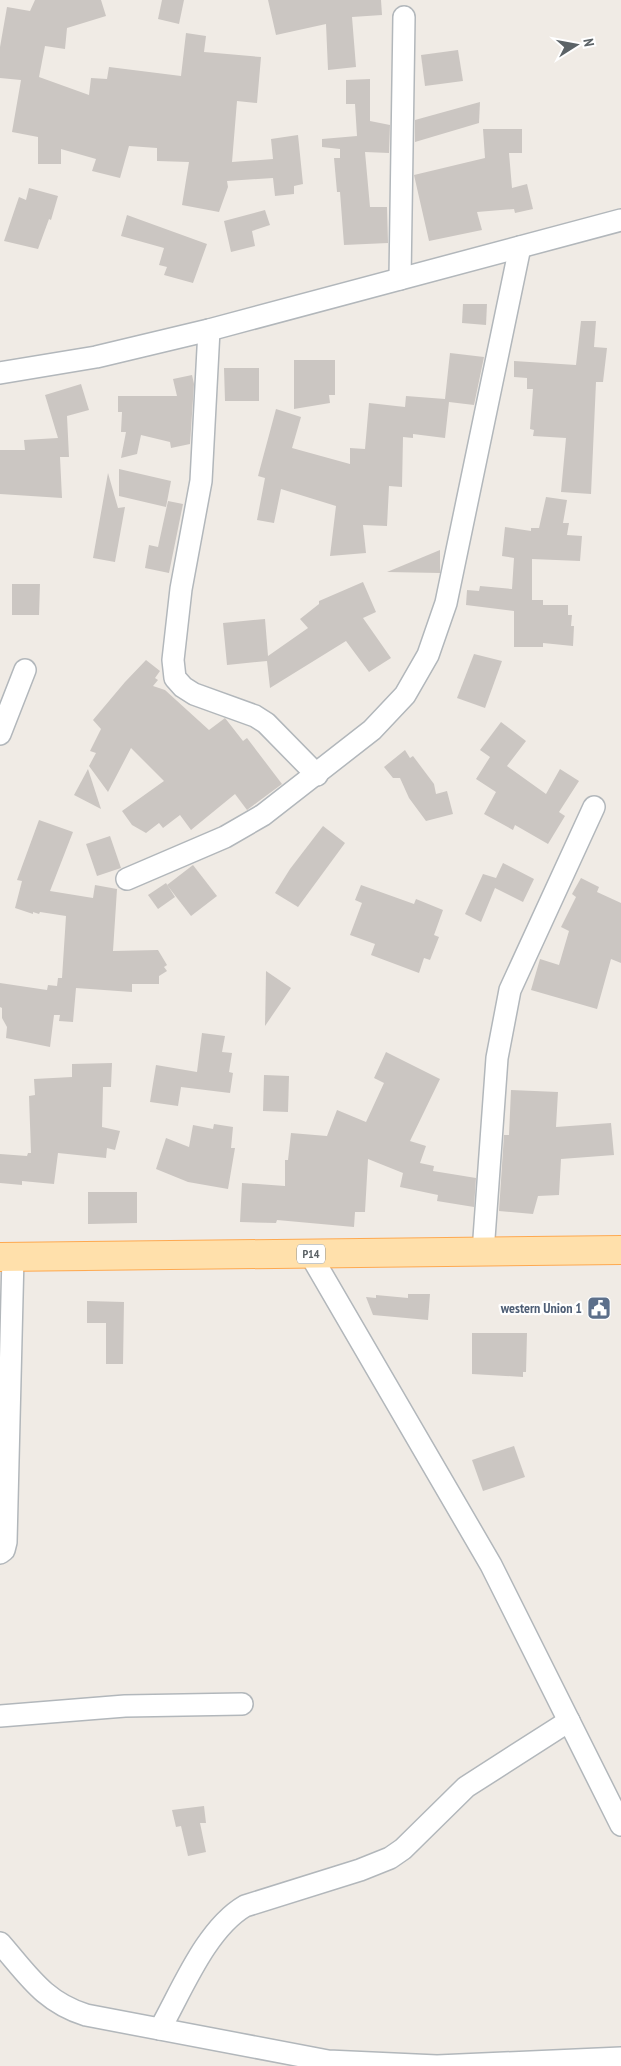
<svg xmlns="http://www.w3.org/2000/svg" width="621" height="2066" font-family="'PT Sans Narrow',sans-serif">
  <rect width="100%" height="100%" fill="#f0ebe5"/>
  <!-- building -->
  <g fill="#cbc6c2">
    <polygon points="35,0 101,0 106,16 67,28 65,49 45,46 39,77 89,95 91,78 107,79 109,67 181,76 186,33 206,36 204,52 261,57 257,103 237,101 232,162 273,159 271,139 298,135 303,184 294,186 294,194 275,196 273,178 227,181 228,187 219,212 182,205 189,162 157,161 157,148 129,146 120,178 92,171 96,159 61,149 61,164 38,164 38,137 12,132 21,80 0,78 0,47 7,7 30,11"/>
    <polygon points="162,0 184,0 179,24 158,19"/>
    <polygon points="268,0 381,0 382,15 352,17 356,67 328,70 326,24 276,35"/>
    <polygon points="458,50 463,81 425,86 421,55"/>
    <polygon points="370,79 370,121 390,125 389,153 365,152 370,207 387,207 388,243 344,245 340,192 337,192 334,158 340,158 340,149 322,147 322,139 357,136 355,104 346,104 346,80"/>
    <polygon points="480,102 479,123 415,142 415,120"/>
    <polygon points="483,129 522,129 522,153 509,153 512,188 527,184 533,209 515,213 514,209 477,212 482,230 429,241 414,175 485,158"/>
    <polygon points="29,188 58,196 51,220 49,219 38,249 4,241 19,197 26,200"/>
    <polygon points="265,210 270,225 252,231 255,246 231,252 224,221"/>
    <polygon points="127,215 207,244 193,283 164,275 167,267 159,265 164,248 121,236"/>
    <polygon points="463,304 487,304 486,325 462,323"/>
    <polygon points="581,321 596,321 594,347 607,348 603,382 596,382 591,494 561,492 566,438 533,436 534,430 530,429 533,389 527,389 527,378 514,377 514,361 576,365"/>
    <polygon points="450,353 484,357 474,405 449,402 445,438 413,434 413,438 403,437 402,487 389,486 387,526 363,525 366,553 330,556 336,506 281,489 274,523 257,520 265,478 258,476 276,409 301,417 292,448 350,464 350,448 365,449 369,403 405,407 406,396 445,399"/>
    <polygon points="294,360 335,360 335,395 329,395 330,403 294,409"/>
    <polygon points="224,368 259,368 259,401 225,401"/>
    <polygon points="192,375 194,384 190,444 171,448 170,442 141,435 137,454 121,458 126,432 121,432 122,412 118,412 118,396 177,396 173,379"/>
    <polygon points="81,384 89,410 67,416 69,457 60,457 62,498 0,494 0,450 25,450 24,440 58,438 45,395"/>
    <polygon points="119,469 171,481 166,507 119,496"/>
    <polygon points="108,473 118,508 125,507 115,562 93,558"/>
    <polygon points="546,497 567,500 563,523 569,523 567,535 582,536 580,561 532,559 532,600 543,600 543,605 568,605 568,615 572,615 571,626 574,626 573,646 543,643 543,647 514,647 514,611 466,605 467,590 479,591 480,586 512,589 514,558 502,556 505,527 531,531 531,528 539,528"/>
    <polygon points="168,501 183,504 169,573 145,568 149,545 158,547"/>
    <polygon points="440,550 440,573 387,572"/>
    <polygon points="363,582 376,612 363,618 391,658 369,672 346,641 270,688 267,661 227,665 223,623 265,619 268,656 308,628 300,619 319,604 319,601"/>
    <polygon points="12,584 40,584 39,615 12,615"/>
    <polygon points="474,654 502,661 485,708 457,698"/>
    <polygon points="146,660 160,671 155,678 158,680 153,686 165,690 209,730 225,718 243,741 247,738 282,784 247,810 235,794 191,830 180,815 163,828 159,823 146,833 132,825 122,811 164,781 131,748 108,792 89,766 96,753 90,751 101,729 93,720 125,682"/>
    <polygon points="501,722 526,741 507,766 546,794 560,769 579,781 559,812 565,816 548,844 515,825 513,830 484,814 496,792 476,779 490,757 480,750"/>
    <polygon points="405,750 410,758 413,756 434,784 436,794 447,791 453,814 426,821 409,798 400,778 393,778 384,767"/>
    <polygon points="88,769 101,809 74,795"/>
    <polygon points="39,820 73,832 50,891 93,898 95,885 117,889 113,951 158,950 167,965 164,967 167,971 159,976 159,984 132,984 132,992 76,988 73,1022 59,1021 60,1015 54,1015 50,1047 6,1038 7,1027 2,1018 2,1008 0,1007 0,983 47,990 48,985 57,986 58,978 62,978 66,916 40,912 39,914 33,912 33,914 15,908 22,881 17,880"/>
    <polygon points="323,826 345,843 298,907 275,893 290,869"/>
    <polygon points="110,836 121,868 97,876 86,844"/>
    <polygon points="503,863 534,879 523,902 495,888 481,922 465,914 483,874 496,878"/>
    <polygon points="193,865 217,896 191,916 167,885"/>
    <polygon points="581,878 599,887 597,892 621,903 621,963 611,959 597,1009 531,990 540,959 559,965 569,931 561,927 576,897 572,894"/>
    <polygon points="166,883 175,897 158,909 148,895"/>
    <polygon points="361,885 414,904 416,899 443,910 434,935 439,937 430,960 424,958 419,973 371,955 375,944 350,935 362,903 355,900"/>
    <polygon points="266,971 291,988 265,1026"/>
    <polygon points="202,1033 225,1036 222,1052 232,1053 229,1072 233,1073 230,1093 181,1087 178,1106 150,1102 156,1065 197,1072"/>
    <polygon points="386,1052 440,1079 410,1141 426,1146 420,1163 434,1166 433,1171 476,1178 474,1207 437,1201 438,1195 400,1187 403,1173 368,1159 365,1212 355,1212 354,1227 277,1220 276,1223 240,1222 242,1183 285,1186 285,1160 288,1160 291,1133 327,1136 337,1110 366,1122 384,1083 374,1078"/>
    <polygon points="112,1063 111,1087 103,1087 102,1127 120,1131 115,1150 107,1148 106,1158 58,1153 54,1184 22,1181 22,1185 0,1183 0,1154 27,1156 28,1153 31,1153 29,1096 35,1095 34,1079 72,1077 72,1064"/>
    <polygon points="264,1075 289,1076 288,1112 263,1111"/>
    <polygon points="511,1090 558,1092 556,1127 611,1123 614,1155 561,1159 559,1195 538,1196 533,1214 499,1211 504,1135 509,1135"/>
    <polygon points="214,1124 233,1127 231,1148 235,1148 228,1189 188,1182 156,1169 166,1138 189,1147 193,1125 213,1129"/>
    <polygon points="88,1192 137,1192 137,1223 88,1224"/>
    <polygon points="408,1294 430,1294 428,1320 373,1315 366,1297 376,1298 376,1295 408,1298"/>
    <polygon points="87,1301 124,1302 123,1364 106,1364 106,1323 87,1323"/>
    <polygon points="472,1333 527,1333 526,1372 523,1372 523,1377 472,1374"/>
    <polygon points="514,1446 525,1477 483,1491 472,1460"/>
    <polygon points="204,1806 206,1823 200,1823 206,1852 188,1856 181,1826 176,1827 172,1810"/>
  </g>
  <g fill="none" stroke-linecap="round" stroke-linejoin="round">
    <!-- minor casing -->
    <g stroke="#b2b7bb" stroke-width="24">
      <g id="minor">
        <polyline points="400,279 404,17"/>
        <polyline points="209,330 201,481 181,589 173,660 175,678 183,687 194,694 255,716 266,723 317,775"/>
        <polyline points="0,373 96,357 209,330 621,220"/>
        <polyline points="0,734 25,670"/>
        <polyline points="127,879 225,837 263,815 372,730 405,695 428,655 446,603 520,247"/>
        <polyline points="483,1252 497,1058 510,990 594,807"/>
        <polyline points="310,1254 491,1565 621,1825"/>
        <polyline points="0,1553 4,1550 6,1542 13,1256"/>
        <polyline points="0,1716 125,1706 242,1704"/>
        <path d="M0 1943C28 1975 44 2002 86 2015L328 2061 437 2066 621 2058"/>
        <path d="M160 2029C182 1990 206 1929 245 1906L360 1870 390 1858 403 1849 466 1787 569 1721"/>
      </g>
    </g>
    <!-- primary casing -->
    <g stroke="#fea950" stroke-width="30">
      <polyline id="primary" points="0,1257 621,1250"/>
    </g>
    <!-- minor -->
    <use href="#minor" stroke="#fff" stroke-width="21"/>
    <!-- primary -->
    <use href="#primary" stroke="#ffe0ab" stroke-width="28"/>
  </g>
  <!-- icons -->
  <defs>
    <g id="civic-square" transform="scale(1.25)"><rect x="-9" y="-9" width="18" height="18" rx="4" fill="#5c6f8a" stroke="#fff"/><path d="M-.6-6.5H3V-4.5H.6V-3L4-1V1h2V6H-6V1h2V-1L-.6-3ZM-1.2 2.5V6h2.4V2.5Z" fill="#fff"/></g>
  </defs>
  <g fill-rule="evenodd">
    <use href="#civic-square" x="599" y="1308"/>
  </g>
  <g text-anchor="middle" stroke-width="4.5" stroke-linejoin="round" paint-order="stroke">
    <!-- shield labels -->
    <rect fill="#fff" stroke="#8d9295" stroke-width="1" x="297" y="1244.5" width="28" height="19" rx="4"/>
    <g font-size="12" font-weight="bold" fill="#5c6367">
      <text x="311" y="1258">P14</text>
    </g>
    <!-- service labels -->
    <g font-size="14" font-weight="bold" fill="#4e5e75" stroke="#fff" text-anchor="end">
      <text x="582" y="1313">western Union 1</text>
    </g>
  </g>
  <!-- north arrow -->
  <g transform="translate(576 45) rotate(79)" stroke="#ffffff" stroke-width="4" paint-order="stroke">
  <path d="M0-4L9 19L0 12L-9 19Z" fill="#5c6367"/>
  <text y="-8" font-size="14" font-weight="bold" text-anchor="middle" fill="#5c6367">N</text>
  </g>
</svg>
